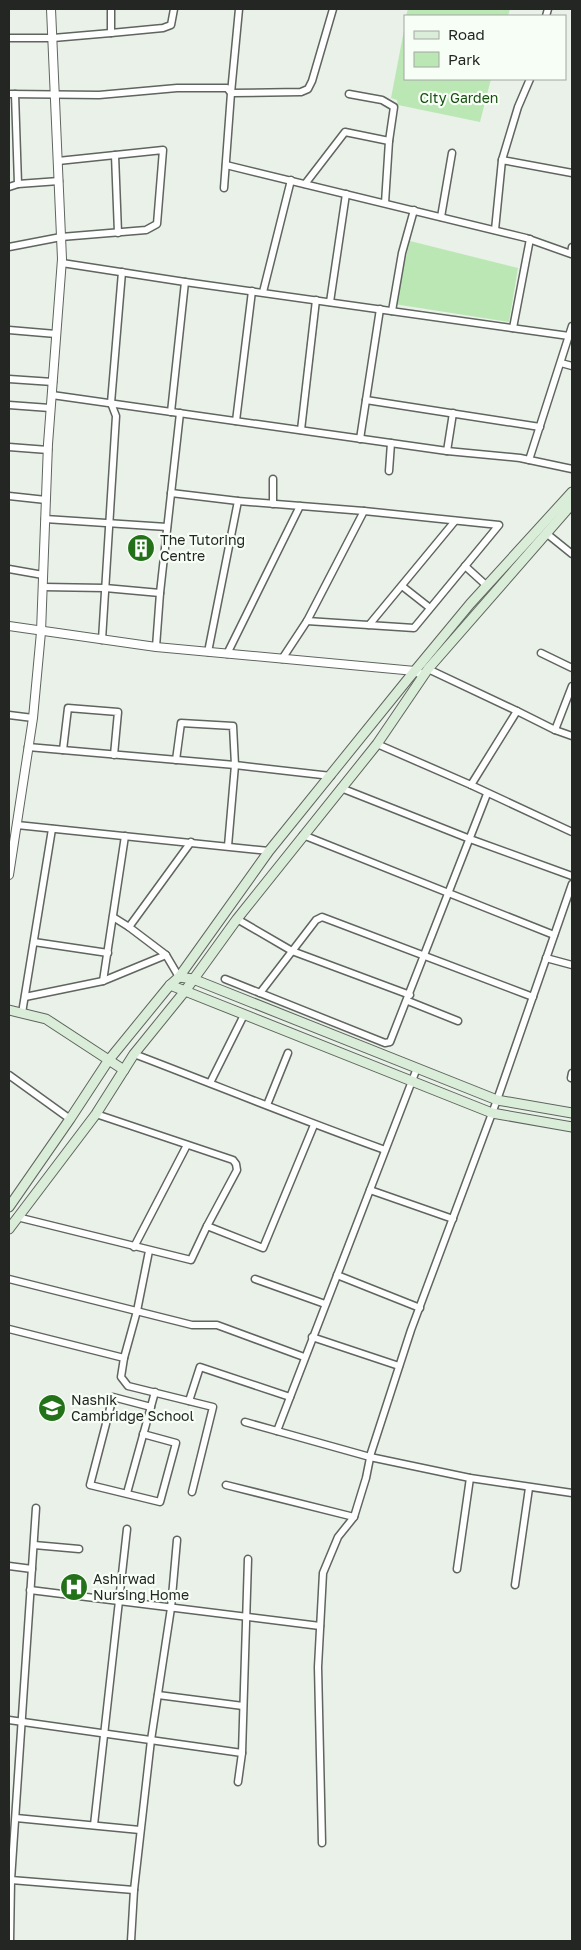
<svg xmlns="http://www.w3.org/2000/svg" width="581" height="1950" font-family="'Golos Text',sans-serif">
  <rect width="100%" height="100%" fill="#eaf1e9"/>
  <!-- green -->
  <g fill="#bbe7b5">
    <polygon points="408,9 510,9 508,16 406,16"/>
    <polygon points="405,25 405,79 491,79 480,122 398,105 397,100 391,98"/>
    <polygon points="410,241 518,268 509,322 394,304"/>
  </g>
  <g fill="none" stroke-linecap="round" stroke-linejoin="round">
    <!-- minor casing -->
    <g stroke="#5f655f" stroke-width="9">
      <g id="minor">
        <polyline points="111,9 111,33 163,28 171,25 174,9"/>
        <polyline points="239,9 231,93 301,92 308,89 312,81 333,9"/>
        <polyline points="546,16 548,9"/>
        <polyline points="9,38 53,38 111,33"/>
        <polyline points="9,94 99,95 177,88 227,88 231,93 224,188"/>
        <polyline points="15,94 18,184"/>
        <polyline points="349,94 382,100 394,107 389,141"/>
        <polyline points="115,155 118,233"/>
        <polyline points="502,160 518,107 530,79"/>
        <polyline points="226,165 526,238 571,254 572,247"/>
        <polyline points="305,184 345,132 389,141 385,203"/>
        <polyline points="9,187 18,184 59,181"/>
        <polyline points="441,217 452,153"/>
        <polyline points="495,230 502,160 572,173"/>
        <polyline points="9,247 61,237 146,230 157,224 163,150 58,161"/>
        <polyline points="62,263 185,282 569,336"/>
        <polyline points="263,292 291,180"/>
        <polyline points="330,302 346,194"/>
        <polyline points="392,311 402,253 414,210"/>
        <polyline points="513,328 530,239"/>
        <polyline points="9,330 56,334"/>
        <polyline points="561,363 572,366"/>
        <polyline points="9,379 53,382"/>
        <polyline points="52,395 447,451 520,458 572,469"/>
        <polyline points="366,400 540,427"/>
        <polyline points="9,405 50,408"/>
        <polyline points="171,412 185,282"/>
        <polyline points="236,421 252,291"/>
        <polyline points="301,430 316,300"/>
        <polyline points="360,439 380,309"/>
        <polyline points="9,447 48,450"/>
        <polyline points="447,451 453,413"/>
        <polyline points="529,460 572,326"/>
        <polyline points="389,471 391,443"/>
        <polyline points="171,493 238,501 364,511 307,621 282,659"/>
        <polyline points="9,496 46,500"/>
        <polyline points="273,504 273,479"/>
        <polyline points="45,519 167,527"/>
        <polyline points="546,533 572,554"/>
        <polyline points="465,566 487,586"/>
        <polyline points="9,569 43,575"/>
        <polyline points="402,586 430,608"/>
        <polyline points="43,587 105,588 160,593"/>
        <polyline points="307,621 414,628 499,525 364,511"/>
        <polyline points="369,625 455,521"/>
        <polyline points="102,640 116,416 111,403 122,272"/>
        <polyline points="156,647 160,593 180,413"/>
        <polyline points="208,652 238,501"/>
        <polyline points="541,653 572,668"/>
        <polyline points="227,654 300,506"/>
        <polyline points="428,669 517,711"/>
        <polyline points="572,686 555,730 517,711 471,785 572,832"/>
        <polyline points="9,715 33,718"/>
        <polyline points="555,730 572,736"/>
        <polyline points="377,744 471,785"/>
        <polyline points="28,747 235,765 331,776"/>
        <polyline points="63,750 68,708 118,712 114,755"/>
        <polyline points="176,760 181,723 233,726 235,765 228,846"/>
        <polyline points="341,788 470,839 572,876"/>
        <polyline points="17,825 269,851"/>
        <polyline points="303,835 554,935"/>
        <polyline points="113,917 129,927"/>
        <polyline points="237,919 292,951 410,995"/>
        <polyline points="34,942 108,953"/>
        <polyline points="166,955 129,927 191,842"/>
        <polyline points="546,958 572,965"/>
        <polyline points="225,979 385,1043 390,1042 487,794"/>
        <polyline points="103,981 125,836"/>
        <polyline points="260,993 316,920 322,917 533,997"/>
        <polyline points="25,997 103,981 166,955 179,977"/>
        <polyline points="408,1001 458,1021"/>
        <polyline points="22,1013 52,829"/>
        <path d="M134 1054C218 1086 301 1120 385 1150"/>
        <polyline points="417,1068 277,1431 370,1457 470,1478 572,1493"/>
        <polyline points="9,1075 70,1119"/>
        <polyline points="571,1078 572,1073"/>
        <polyline points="210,1083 244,1015"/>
        <polyline points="267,1105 288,1053"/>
        <polyline points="96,1114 233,1160 236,1164 237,1170 207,1226"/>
        <polyline points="370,1190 453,1219"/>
        <polyline points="17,1217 191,1260 207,1226 263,1248 314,1125"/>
        <polyline points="134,1247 187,1145"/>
        <polyline points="337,1275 420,1308"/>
        <polyline points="9,1279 192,1325 217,1325 304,1357"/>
        <polyline points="255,1279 325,1304"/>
        <polyline points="9,1329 124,1358 121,1377 128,1386 213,1407 192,1492"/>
        <polyline points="312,1337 399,1366"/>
        <polyline points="124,1358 137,1311 149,1251"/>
        <polyline points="189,1401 200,1367 290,1397"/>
        <polyline points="245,1422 277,1431"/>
        <polyline points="143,1434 176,1443 160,1502 90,1485 113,1397 151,1407"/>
        <polyline points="226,1485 354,1517"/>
        <polyline points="127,1493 155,1392"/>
        <polyline points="36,1508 11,1880 134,1890"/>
        <polyline points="34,1545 79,1549"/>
        <polyline points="9,1566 32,1569"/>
        <polyline points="457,1569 470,1478"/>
        <polyline points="515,1585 529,1488"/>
        <polyline points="30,1590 320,1626"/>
        <polyline points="158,1695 243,1706"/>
        <polyline points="9,1720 242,1753"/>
        <polyline points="238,1782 242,1753 248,1559"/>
        <polyline points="16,1818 140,1830"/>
        <polyline points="94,1825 127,1529"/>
        <polyline points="322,1843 318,1667 323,1573 338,1537 354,1517 366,1478 371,1453 411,1330 497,1100 572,884"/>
        <polyline points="10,1941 11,1880"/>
        <polyline points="131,1941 134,1890 151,1740 171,1608 177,1540"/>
      </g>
    </g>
    <!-- tertiary casing -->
    <g stroke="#5f655f" stroke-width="10">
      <g id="tertiary">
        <polyline points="9,626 156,647 415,671 419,673"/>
        <polyline points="9,875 33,718 41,632 48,444 62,259 51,9"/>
      </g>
    </g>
    <!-- secondary casing -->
    <g stroke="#5f655f" stroke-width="11">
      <g id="secondary">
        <polyline points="179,977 193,979 497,1100 572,1113"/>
        <polyline points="170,985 492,1113 572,1127"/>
        <polyline points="9,1010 46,1019 124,1070"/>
        <polyline points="9,1207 70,1119 108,1061 170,985 179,977 269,851 408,679 470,604 572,492"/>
        <polyline points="9,1229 96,1114 134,1054 185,991 237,919 377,744 428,669 572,504"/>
      </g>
    </g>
    <!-- minor -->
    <use href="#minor" stroke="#fff" stroke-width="6"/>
    <!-- tertiary -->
    <use href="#tertiary" stroke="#fff" stroke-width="8"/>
    <!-- secondary -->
    <use href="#secondary" stroke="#daedd8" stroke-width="9"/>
  </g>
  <!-- icons -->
  <defs>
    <g id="building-disc" transform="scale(1.4375)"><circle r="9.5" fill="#237219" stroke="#f7fef6"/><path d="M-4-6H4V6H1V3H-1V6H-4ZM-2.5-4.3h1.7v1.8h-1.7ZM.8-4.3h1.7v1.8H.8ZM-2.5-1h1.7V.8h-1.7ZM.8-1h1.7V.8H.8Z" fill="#fff"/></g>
    <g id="school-disc" transform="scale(1.4375)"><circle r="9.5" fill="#237219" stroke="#f7fef6"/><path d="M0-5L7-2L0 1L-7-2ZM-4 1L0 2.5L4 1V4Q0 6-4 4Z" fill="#fff"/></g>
    <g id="hospital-disc" transform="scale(1.4375)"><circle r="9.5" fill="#237219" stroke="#f7fef6"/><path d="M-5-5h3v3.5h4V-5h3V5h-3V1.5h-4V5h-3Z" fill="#fff"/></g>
  </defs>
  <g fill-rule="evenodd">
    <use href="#building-disc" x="141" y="548"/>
    <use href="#school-disc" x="52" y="1408"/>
    <use href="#hospital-disc" x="74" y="1587"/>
  </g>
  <g text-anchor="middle" stroke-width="4.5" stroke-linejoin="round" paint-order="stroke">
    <!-- park labels -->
    <g font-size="14" fill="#184f11" stroke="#f7fef6">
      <text x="459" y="103">City Garden</text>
    </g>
    <!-- poi labels -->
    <g font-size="14" fill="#232623" stroke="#f7fef6" text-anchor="start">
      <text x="160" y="545">The Tutoring<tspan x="160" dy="16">Centre</tspan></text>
      <text x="71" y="1405">Nashik<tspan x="71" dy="16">Cambridge School</tspan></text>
      <text x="93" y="1584">Ashirwad<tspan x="93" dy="16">Nursing Home</tspan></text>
    </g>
  </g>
  <!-- border -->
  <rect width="581" height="1950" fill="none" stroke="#232623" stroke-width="20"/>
  <!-- legend -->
  <rect x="404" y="15" width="162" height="65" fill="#f7fef6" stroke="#a2a8a2"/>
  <rect x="414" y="31" width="25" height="8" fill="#daedd8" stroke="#a2a8a2"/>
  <text x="448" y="40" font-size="15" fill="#232623">Road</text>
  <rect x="414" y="52" width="25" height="15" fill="#bbe7b5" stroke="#a2a8a2"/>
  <text x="448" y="65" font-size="15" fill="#232623">Park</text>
</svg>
